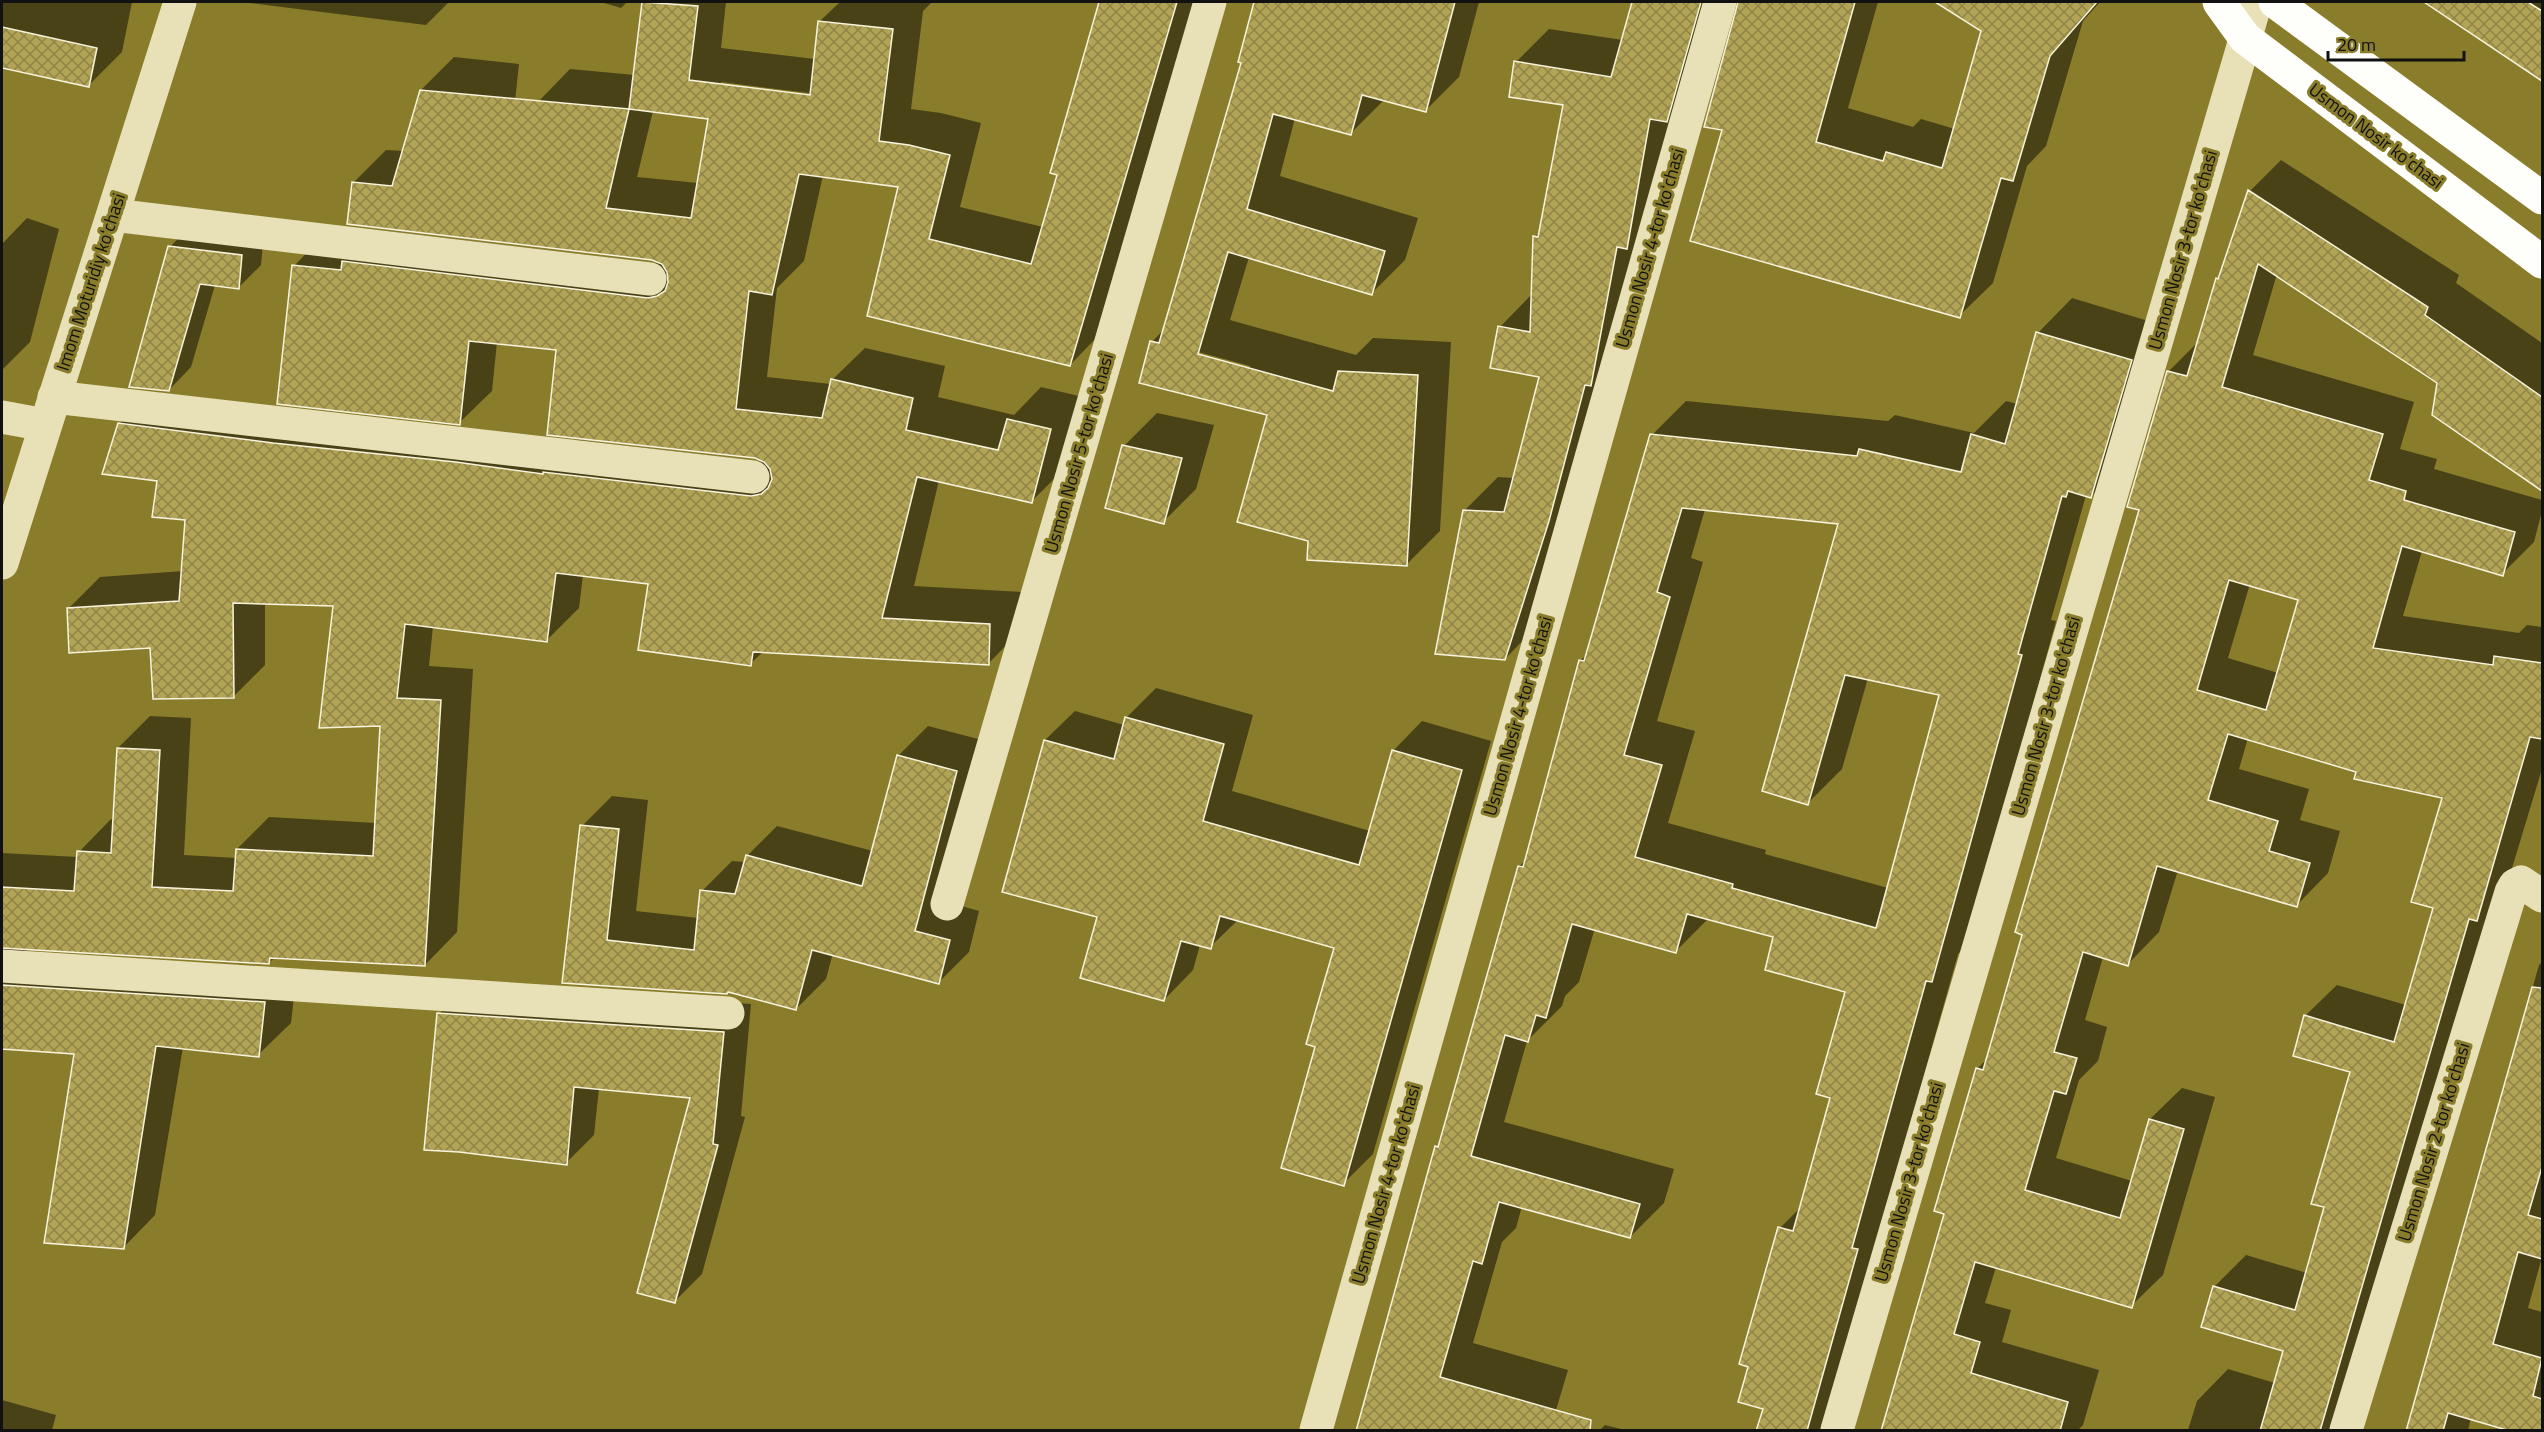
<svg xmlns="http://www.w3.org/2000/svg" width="2544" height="1432" font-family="'Titillium Web',sans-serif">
  <defs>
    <pattern id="building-cross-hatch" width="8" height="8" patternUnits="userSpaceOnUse" patternTransform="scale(1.5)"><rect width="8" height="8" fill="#b2a456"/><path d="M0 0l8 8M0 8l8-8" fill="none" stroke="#8f8446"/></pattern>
  </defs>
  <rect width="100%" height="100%" fill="#897c2a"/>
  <!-- shadow -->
  <g fill="#0007" fill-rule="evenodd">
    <polygon points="2,2 132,2 122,52 89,85 2,67"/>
    <polygon points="241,2 449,2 426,25"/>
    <polygon points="601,2 627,2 621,8"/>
    <path d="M643 2H726L721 48 815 59 820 21 840 2H932L923 11 911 109 941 113 981 123 960 207 1043 227 1059 174 1052 172 1101 2H1198L1102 332 1070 365 868 315 900 186 823 175 804 261 777 288 767 377 831 384 832 380 865 348 945 366 938 397 1014 415 1041 387 1083 397 1064 469 1032 501 939 480 914 586 1022 592 1020 631 988 664 764 651 750 664 649 583 583 575 579 608 547 640 433 626 429 666 473 669 457 932 425 965 275 957 269 963 18 948 34 953 297 970 291 1023 258 1055 183 1047 155 1215 123 1248 76 1052 2 1048V853L78 857 79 852 111 819 114 820 118 748 150 716 191 718 184 855 237 858V849L269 817 376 823 381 724 335 605 265 603V665L233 697 152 647 68 609 100 577 183 571 187 519 119 424 152 392 575 442 577 440 765 462 558 349 497 342 492 391 459 423 294 266 326 233 368 238 376 230 662 264 653 259 494 240 538 102 570 69 635 75ZM721 82 817 94V97L721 85ZM653 111 710 118 698 183 637 177Z"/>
    <path d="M1255 2H1479L1459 77 1425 111 1384 100 1351 133 1295 118 1280 176 1418 218 1405 260 1372 293 1249 257 1230 320 1356 355 1373 338 1451 342 1440 531 1407 564 1309 540 1268 414 1152 342 1165 328 1243 62 1240 61ZM1191 350 1250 366 1249 369 1190 353Z"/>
    <polygon points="1634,2 1724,2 1538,625 1505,659 1464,511 1498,477 1514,478 1541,375 1500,327 1533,293 1535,237 1541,231 1564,104 1516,62 1549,29 1623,40"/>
    <polygon points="1740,2 1878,2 1848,108 1913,127 1921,119 1955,129 1983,31 1938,2 2100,2 2083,21 2046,146 2027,166 1993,283 1959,316 1724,128"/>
    <polygon points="2427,2 2542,2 2542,79"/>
    <polygon points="454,57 519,64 504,203 353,183 386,150 404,151 421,90"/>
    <path d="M2281 160 2459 275 2456 283 2542 343V489L2434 414 2439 382 2277 274 2253 355 2414 402 2400 449 2437 459 2434 469 2542 500V511L2534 542 2502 574 2422 551 2403 616 2519 633 2527 625 2542 627V769L2342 1430H2188L2197 1401 2228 1369 2275 1383 2284 1350 2214 1287 2246 1255 2307 1273 2326 1206 2351 1071 2305 1016 2337 985 2406 1005 2434 907 2444 797 2248 738 2239 769 2309 789 2300 820 2340 831 2328 873 2297 905 2178 870 2159 932 2128 964 2103 957 2085 1020 2107 1027 2098 1061 2079 1080 2056 1158 2132 1181 2150 1119 2182 1088 2215 1097 2163 1275 2131 1306 1996 1267 1985 1303 2011 1310 2002 1342 2099 1370 2083 1425 2078 1430H1882L1946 1213 1977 1069 1988 1058 2140 509 2129 506 2169 371 2199 341 2217 279 2222 274 2250 191ZM2250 584 2300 599 2278 673 2228 658Z"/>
    <polygon points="27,218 59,229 30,342 2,370 2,244"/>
    <polygon points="192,224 264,233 261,265 238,288 215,285 191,367 169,390 170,247"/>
    <path d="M2072 298 2165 326 2125 462 2091 496 2086 495 2051 620 2056 621 1986 875 1965 946 1958 954 1885 1214 1831 1430H1758L1764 1408 1750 1366 1780 1228 1801 1207 1832 1097 1846 991 1775 936 1709 918 1676 951 1595 928 1579 982 1565 996 1562 1006 1527 1041 1504 1122 1674 1169 1664 1203 1630 1237 1522 1206 1516 1228 1502 1242 1473 1343 1568 1370 1553 1420 1357 1430 1437 1147 1441 1143 1519 867 1527 858 1581 660 1587 654 1652 435 1686 401 1888 421 1895 415 1974 433 2006 401 2018 404 2038 333ZM1705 509 1840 523 1808 803 1842 769 1868 678 1941 694 1888 888 1765 854 1766 850 1668 823 1695 731 1657 721 1703 562 1691 558Z"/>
    <polygon points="1157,413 1214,425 1196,489 1163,522 1124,446"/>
    <polygon points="1156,688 1253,715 1232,791 1370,831 1393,751 1422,721 1491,741 1373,1154 1343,1184 1317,1046 1336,947 1238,920 1210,947 1200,945 1193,970 1164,1000 1099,916 1045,740 1075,711 1124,725 1126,718"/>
    <polygon points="928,726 986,741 944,901 979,911 969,952 939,982 833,953 826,979 796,1009 729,991 564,982 582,826 612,796 648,800 636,911 699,918 702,891 732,861 745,862 747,856 777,826 873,851 898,756"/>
    <polygon points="2542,962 2542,1257 2528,1308 2542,1312 2542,1430 2516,1430 2471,1418 2468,1430 2408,1430 2539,965"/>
    <polygon points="467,985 751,1004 741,1116 745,1117 702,1274 674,1302 692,1097 599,1088 594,1135 566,1163 439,1014"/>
    <polygon points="2,1400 56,1415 52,1430 2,1430"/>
    <polygon points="1605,1425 1625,1430 1600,1430"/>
  </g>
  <!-- building -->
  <g fill="url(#building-cross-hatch)" stroke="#f7f3dc" stroke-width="1.5" fill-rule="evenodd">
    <path d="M642 2 698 6 689 80 810 95 818 21 893 29 879 141 909 145 950 155 929 239 1031 264 1057 175 1050 173 1099 2H1177L1070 366 867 316 898 187 799 174 772 295 749 291 736 409 822 418 831 379 913 398 906 430 998 450 1007 419 1051 429 1032 503 917 477 882 618 990 624 989 665 753 652 751 666 638 650 648 584 556 573 547 642 405 624 397 698 441 700 425 966 270 958 269 964 2 948V887L74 891 77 851 111 853 117 748 160 750 152 887 233 891 236 849 373 856 380 726 319 728 333 606 233 603 234 698 153 699 150 648 69 653 67 608 179 601 185 520 152 517 157 481 102 474 118 423 273 443 456 462 543 474V472L751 496 761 494 768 488 772 479 770 469 764 462 755 458 547 435 556 350 469 341 460 425 277 404 292 265 341 270 342 261 648 298 657 296 665 291 668 282 667 272 662 264 652 260 347 224 352 182 392 186 420 90 629 109ZM629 109 708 119 691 218 606 208Z"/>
    <polygon points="1254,2 1455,2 1426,112 1362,95 1351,135 1273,114 1247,209 1385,251 1372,295 1228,252 1198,354 1333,391 1338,371 1418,375 1407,566 1307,560 1308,541 1237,522 1267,415 1139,383 1150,341 1159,343 1241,63 1238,62"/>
    <polygon points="1632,2 1701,2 1667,122 1650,119 1627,249 1617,247 1591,386 1585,385 1549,521 1505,660 1435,654 1463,510 1504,512 1539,377 1490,368 1498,326 1530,332 1533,236 1538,237 1563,105 1509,97 1514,61 1611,77"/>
    <polygon points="1738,2 1855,2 1816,142 1883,161 1886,152 1942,168 1981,31 1935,2 2097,2 2050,56 2013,181 2001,178 1960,318 1690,241 1722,130 1704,127"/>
    <polygon points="2424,2 2528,2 2542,11 2542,81"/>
    <polygon points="2,27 97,48 89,87 2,68"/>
    <path d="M2248 190 2428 307 2425 315 2542 397V491L2432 415 2437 383 2258 264 2222 387 2383 434 2369 480 2406 491 2404 500 2515 532 2503 576 2402 546 2373 648 2493 665 2494 656 2542 663V739L2530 737 2477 921 2469 919 2320 1431H2260L2283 1351 2201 1327 2213 1286 2295 1310 2324 1207 2311 1204 2350 1072 2293 1056 2304 1015 2394 1042 2433 908 2411 902 2442 798 2354 779 2356 772 2228 734 2208 800 2278 821 2269 851 2310 863 2297 907 2157 866 2128 966 2083 952 2054 1052 2077 1058 2066 1094 2054 1091 2025 1190 2120 1218 2149 1119 2184 1129 2132 1308 1975 1262 1954 1334 1980 1342 1971 1373 2068 1402 2060 1431H1881L1944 1214 1934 1211 1976 1068 1983 1070 2022 935 2015 932 2139 510 2127 507 2167 371 2187 376 2216 278 2218 279ZM2229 580 2298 600 2266 710 2197 690Z"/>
    <polygon points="168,246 242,255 239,289 200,284 169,391 129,387"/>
    <path d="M2036 332 2132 360 2091 498 2068 491 2066 497 2062 496 2018 654 2022 655 1952 910 1932 982 1926 981 1852 1248 1858 1249 1807 1431H1756L1763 1409 1738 1402 1748 1367 1739 1364 1778 1227 1793 1231 1830 1098 1816 1094 1845 992 1765 970 1773 937 1687 914 1676 953 1572 924 1546 1018 1536 1015 1528 1042 1505 1035 1471 1156 1640 1204 1630 1238 1499 1202 1482 1264 1473 1261 1440 1377 1591 1420 1590 1431H1356L1435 1146 1438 1147 1518 866 1523 867 1579 660 1584 661 1650 434 1857 456 1859 449 1961 472 1971 434 2005 444ZM1682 508 1838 524 1762 791 1808 805 1845 675 1939 695 1876 928 1732 888 1733 884 1635 857 1662 765 1624 755 1670 597 1657 592Z"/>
    <polygon points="1122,445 1182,458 1164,524 1105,508"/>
    <polygon points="1125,717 1224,744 1203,821 1359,865 1392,750 1462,770 1344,1186 1281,1168 1315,1047 1306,1044 1334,948 1220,916 1211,949 1181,941 1164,1001 1080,978 1097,917 1002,892 1044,740 1114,759"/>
    <polygon points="897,755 957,771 915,931 950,940 939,984 812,950 796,1010 728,992 727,994 562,983 580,825 619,829 607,940 694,950 700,890 735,894 746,855 862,886"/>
    <polygon points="2,985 265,1002 259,1057 156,1046 124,1249 44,1243 74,1054 2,1049"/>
    <polygon points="2532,987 2542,988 2542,1167 2528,1215 2542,1219 2542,1259 2518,1252 2493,1344 2542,1358 2533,1396 2542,1399 2542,1431 2510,1431 2448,1413 2443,1431 2406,1431"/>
    <polygon points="437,1013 724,1032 713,1144 718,1145 675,1303 637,1293 690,1098 574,1087 567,1165 459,1152 424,1150"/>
  </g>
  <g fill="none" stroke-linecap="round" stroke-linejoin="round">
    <!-- minor -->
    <g stroke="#e8e1b8" stroke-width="33">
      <polyline points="113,215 650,279"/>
      <polyline points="54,397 753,477"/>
      <polyline points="2,417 45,425"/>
      <polyline points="947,904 1210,2"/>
      <polyline points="2,966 728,1013"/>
      <polyline points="1316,1430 1720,2"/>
      <polyline points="1837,1430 2256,2"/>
      <polyline points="2346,1430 2511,892 2515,885 2521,882 2542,896"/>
    </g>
    <!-- tertiary -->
    <polyline stroke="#e8e1b8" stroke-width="33" points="2,563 180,2"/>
    <!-- primary -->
    <g stroke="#fefefa" stroke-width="33">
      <polyline points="2219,2 2245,38 2542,262"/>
      <polyline points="2275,2 2542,198"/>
    </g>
  </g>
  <g text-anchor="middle" stroke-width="6" stroke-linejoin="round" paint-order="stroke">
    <!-- street labels -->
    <g font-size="18" fill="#111" stroke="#897c2a">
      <text transform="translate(2376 136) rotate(37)" y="6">Usmon Nosir ko‘chasi</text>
      <text transform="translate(1650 248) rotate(-74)" y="6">Usmon Nosir 4-tor koʻchasi</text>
      <text transform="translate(2183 250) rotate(-74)" y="6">Usmon Nosir 3-tor koʻchasi</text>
      <text transform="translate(91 282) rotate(-72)" y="6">Imom Moturidiy koʻchasi</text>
      <text transform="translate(1079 453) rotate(-74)" y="6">Usmon Nosir 5-tor koʻchasi</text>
      <text transform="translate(1518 716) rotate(-74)" y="6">Usmon Nosir 4-tor koʻchasi</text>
      <text transform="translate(2046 716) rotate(-74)" y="6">Usmon Nosir 3-tor koʻchasi</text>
      <text transform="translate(2434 1142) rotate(-73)" y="6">Usmon Nosir 2-tor koʻchasi</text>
      <text transform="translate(1909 1182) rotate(-74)" y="6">Usmon Nosir 3-tor koʻchasi</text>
      <text transform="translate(1386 1184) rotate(-74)" y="6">Usmon Nosir 4-tor koʻchasi</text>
    </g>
  </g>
  <!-- border -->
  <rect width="2544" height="1432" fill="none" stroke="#111111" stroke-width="6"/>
  <!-- scale -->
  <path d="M2328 51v9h136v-9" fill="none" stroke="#111111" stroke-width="3"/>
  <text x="2337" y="51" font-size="18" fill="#111111" stroke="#897c2a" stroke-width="4.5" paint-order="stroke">20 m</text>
</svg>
